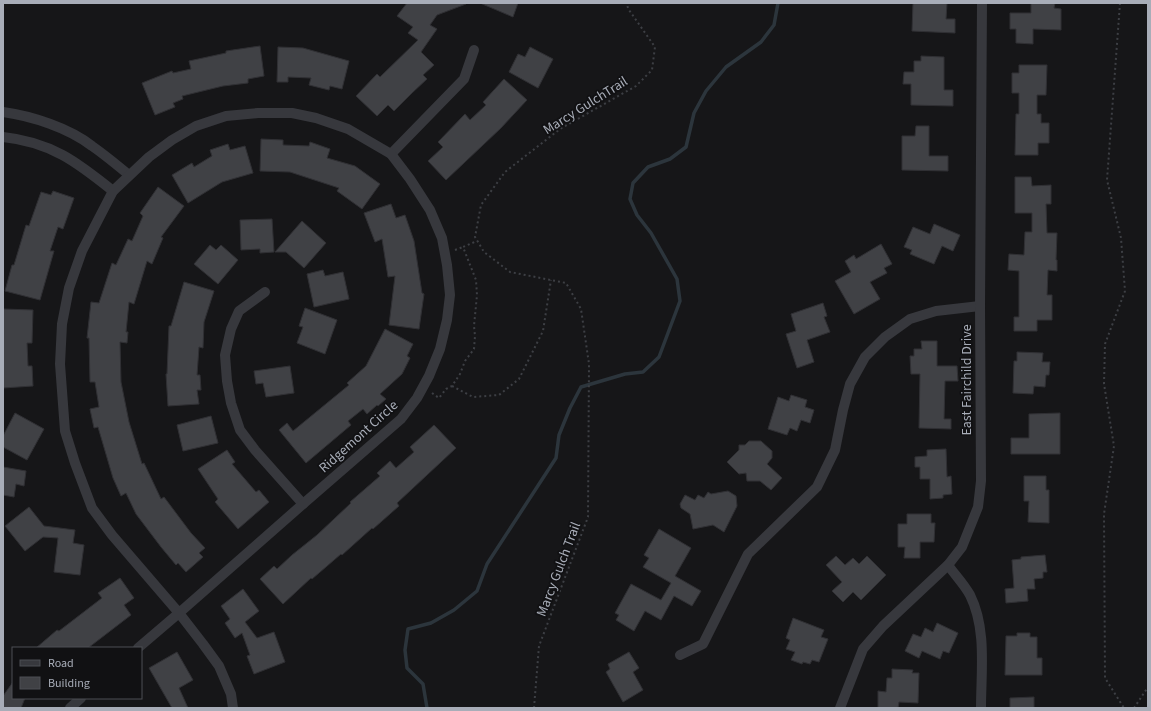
<svg xmlns="http://www.w3.org/2000/svg" width="1151" height="711" font-family="'Source Sans 3',sans-serif">
  <rect width="100%" height="100%" fill="#161618"/>
  <g fill="none" stroke-linecap="round" stroke-linejoin="round">
    <!-- stream -->
    <polyline stroke="#2c353c" stroke-width="3.5" points="427,708 423,684 407,668 405,650 408,629 431,623 454,610 477,591 487,564 556,458 559,435 570,408 581,387 625,374 643,372 659,357 680,301 677,279 651,233 637,215 630,199 633,183 648,167 670,159 686,147 694,113 706,91 726,67 761,42 774,25 778,3"/>
  </g>
  <!-- building -->
  <g fill="#404145" stroke="#303034">
    <polygon points="407,3 466,3 466,4 437,15 430,25 437,29 421,52 434,65 423,75 427,79 412,93 394,111 388,105 377,116 356,96 377,74 380,77 418,40 408,33 413,27 397,16"/>
    <polygon points="480,3 518,3 513,17"/>
    <polygon points="913,3 947,3 946,19 955,19 955,33 912,31"/>
    <polygon points="1031,3 1055,3 1054,8 1061,9 1061,30 1033,29 1033,44 1016,43 1016,29 1010,29 1010,13 1031,13"/>
    <polygon points="260,46 264,76 248,79 248,83 223,86 182,96 183,99 173,103 175,107 155,115 142,83 172,71 173,73 191,69 189,61 226,53 226,51"/>
    <polygon points="278,47 303,48 349,61 342,89 330,86 329,90 309,85 311,78 288,77 288,82 277,82"/>
    <polygon points="530,47 553,59 538,88 509,72 518,54 525,57"/>
    <polygon points="921,56 944,57 944,90 953,90 953,106 911,105 911,84 903,84 904,72 914,72 914,61 921,61"/>
    <polygon points="1019,65 1047,65 1046,95 1037,95 1037,114 1041,114 1041,123 1049,123 1049,143 1038,143 1038,155 1015,155 1016,114 1019,114 1019,93 1012,93 1012,73 1019,73"/>
    <polygon points="504,79 527,100 501,128 446,180 428,161 443,147 438,142 465,114 470,120 486,105 483,102"/>
    <polygon points="916,126 929,126 929,156 948,156 948,171 902,170 902,136 915,136"/>
    <polygon points="261,139 283,140 283,145 309,146 310,142 330,149 327,158 355,166 380,184 362,209 337,191 339,188 290,172 260,171"/>
    <polygon points="228,144 230,150 245,146 253,173 222,182 188,203 172,175 192,163 194,167 212,156 210,150"/>
    <polygon points="1015,177 1031,177 1032,186 1051,185 1051,204 1046,204 1047,233 1057,233 1056,260 1057,260 1057,271 1048,270 1047,295 1052,295 1052,320 1037,320 1037,331 1014,331 1014,317 1019,317 1019,271 1008,270 1009,254 1024,255 1025,232 1032,232 1032,213 1015,213"/>
    <polygon points="158,187 184,206 161,237 163,238 152,264 147,261 134,304 129,302 126,332 128,332 127,343 120,342 121,382 129,422 142,464 144,463 161,499 164,497 191,533 205,548 199,553 203,557 186,572 178,563 176,565 161,547 136,514 126,493 121,496 113,478 98,427 94,428 90,409 99,407 95,382 90,382 89,338 87,338 91,302 99,303 112,263 116,265 128,239 132,241 143,216 140,213"/>
    <polygon points="53,191 74,198 63,229 58,227 50,251 54,251 40,300 5,291 12,265 14,265 26,225 29,226 41,192 51,195"/>
    <polygon points="391,204 396,218 405,215 414,241 422,293 424,294 419,329 389,325 395,276 388,277 382,239 375,242 364,213"/>
    <polygon points="272,219 274,252 260,253 260,249 241,250 240,220"/>
    <polygon points="302,221 326,243 304,268 286,252 275,252"/>
    <polygon points="934,224 960,235 953,251 942,246 934,264 910,254 912,250 904,247 913,227 930,234"/>
    <polygon points="881,244 892,264 884,268 887,273 870,282 880,299 854,314 835,281 851,272 845,261 854,255 856,259"/>
    <polygon points="210,245 216,250 221,245 238,260 218,284 194,264"/>
    <polygon points="323,270 325,276 343,272 349,299 314,307 307,274"/>
    <polygon points="184,282 214,291 204,322 203,348 199,347 197,375 200,375 201,390 197,390 199,404 168,406 166,374 167,374 169,326 171,326"/>
    <polygon points="823,303 827,316 824,317 830,332 807,340 814,362 797,368 786,334 796,331 791,314"/>
    <polygon points="305,308 337,320 325,354 297,343 303,327 299,326"/>
    <polygon points="3,309 33,310 32,343 27,343 28,366 32,366 33,386 3,388"/>
    <polygon points="385,329 413,344 407,356 410,358 402,374 380,394 386,399 378,406 377,405 367,414 363,409 348,421 351,425 306,463 279,430 287,423 293,431 349,385 347,383 366,366"/>
    <polygon points="921,341 937,341 937,366 957,366 958,381 945,381 944,419 951,419 951,429 919,428 920,374 911,374 910,356 914,356 914,349 922,349"/>
    <polygon points="1017,352 1043,353 1042,362 1050,362 1049,375 1046,375 1045,387 1034,386 1033,394 1013,393 1014,361 1017,361"/>
    <polygon points="290,366 294,393 266,397 263,383 256,384 254,371"/>
    <polygon points="791,395 807,400 805,407 814,410 810,423 801,420 797,431 790,428 787,435 768,429 778,397 789,401"/>
    <polygon points="15,413 44,429 27,460 3,447 3,436"/>
    <polygon points="1060,413 1060,454 1011,454 1011,438 1029,438 1029,414"/>
    <polygon points="211,416 218,443 183,451 177,425"/>
    <polygon points="434,425 456,448 397,503 399,506 373,529 372,528 342,555 341,554 312,579 311,578 283,604 260,579 274,566 277,569 292,555 317,535 351,503 350,502 380,476 377,473 390,461 396,468 414,452 410,447"/>
    <polygon points="749,441 761,441 772,451 772,458 767,464 782,478 771,490 760,481 747,481 746,473 739,474 727,462 739,450 739,445 745,445"/>
    <polygon points="946,449 947,477 951,476 952,494 943,495 943,498 930,499 930,479 920,479 920,467 915,467 915,457 927,456 927,450"/>
    <polygon points="227,450 235,462 232,464 256,492 259,490 269,502 238,529 215,502 218,499 198,469"/>
    <polygon points="3,467 26,471 24,486 16,484 14,497 3,495"/>
    <polygon points="1024,476 1046,476 1046,490 1049,490 1049,523 1028,522 1029,501 1024,501"/>
    <polygon points="728,491 736,496 737,506 724,532 713,525 693,529 690,514 681,508 680,504 685,495 695,500 698,495 704,498 708,492 711,494"/>
    <polygon points="29,507 44,526 75,530 73,543 84,545 80,575 54,572 58,538 43,537 25,551 5,526"/>
    <polygon points="907,514 931,514 931,523 935,523 934,542 920,542 920,558 904,558 905,547 898,547 898,524 907,524"/>
    <polygon points="659,529 691,548 675,576 701,591 692,606 674,596 661,620 645,611 634,631 616,620 619,615 615,613 631,584 661,600 671,583 643,567 649,558 644,555"/>
    <polygon points="1045,555 1047,572 1043,572 1043,578 1034,579 1035,589 1027,589 1028,601 1006,603 1005,589 1014,588 1012,560 1021,559 1021,557"/>
    <polygon points="836,556 845,565 853,558 859,564 867,556 886,575 861,600 853,592 843,602 832,591 842,582 826,565"/>
    <polygon points="120,578 134,598 124,605 131,615 88,648 36,648 57,630 59,631 102,598 98,593"/>
    <polygon points="243,589 259,611 245,622 257,638 274,632 285,662 254,674 247,656 250,655 242,633 235,638 225,623 230,619 221,606"/>
    <polygon points="793,618 824,630 821,637 828,639 819,662 812,660 810,664 803,662 802,664 791,660 795,652 786,649 790,640 786,638"/>
    <polygon points="937,623 958,633 949,653 943,651 940,659 922,651 919,658 905,651 913,634 921,637 925,628 933,632"/>
    <polygon points="1017,633 1030,633 1030,637 1037,637 1037,658 1042,658 1042,675 1005,675 1006,636 1017,636"/>
    <polygon points="177,652 193,680 179,688 188,708 172,708 149,668"/>
    <polygon points="629,652 639,668 633,672 643,690 623,702 606,672 610,669 608,664"/>
    <polygon points="892,669 913,670 912,673 919,673 918,703 899,702 898,708 878,708 878,691 886,692 887,678 892,678"/>
    <polygon points="13,682 13,698 25,698 21,708 3,708 3,696"/>
    <polygon points="1034,697 1034,708 1010,708 1010,698"/>
  </g>
  <g fill="none" stroke-linecap="round" stroke-linejoin="round">
    <!-- path -->
    <g stroke="#3d3f44" stroke-width="2" stroke-dasharray="2 3" stroke-linecap="butt">
      <polyline points="1120,3 1107,180 1121,238 1125,291 1105,344 1104,384 1114,446 1104,514 1105,678 1124,708"/>
      <polyline points="455,250 463,247"/>
      <polyline points="452,386 473,397 499,395 519,379 543,331 551,280"/>
      <polyline points="432,393 439,398 446,389 452,386 460,374 465,361 474,349 475,336 474,326 477,295 476,280 463,247 477,241"/>
      <polyline points="534,708 539,646 588,517 589,364 581,309 566,283 510,272 484,252 475,237 481,205 505,172 560,129 636,86 652,70 655,47 629,10 626,3"/>
      <polyline points="1134,708 1148,687"/>
    </g>
    <!-- minor -->
    <g stroke="#37383d" stroke-width="10">
      <path d="M3 112C32 116 69 128 92 146 105 155 117 165 129 175"/>
      <path d="M3 137C51 142 77 162 113 191"/>
      <polyline points="391,154 464,79 474,50"/>
      <polyline points="265,292 239,311 231,329 225,355 227,381 231,403 240,430 255,450 303,504"/>
      <path d="M948 565C955 575 964 584 970 595 987 629 981 671 981 708"/>
      <polyline points="138,648 179,613 303,504 401,419 417,398 429,376 440,349 447,320 450,295 447,265 442,238 430,210 410,179 391,154 348,129 316,118 292,113 258,113 226,116 196,126 172,140 149,157 113,191 82,251 69,288 62,324 60,364 65,431 75,463 92,508 112,535 179,613 203,644 219,666 231,694 233,708"/>
      <polyline points="680,655 703,644 748,554 817,487 835,450 843,410 850,384 865,357 885,337 910,319 936,311 980,306"/>
      <polyline points="70,708 81,698"/>
      <polyline points="840,708 863,649 883,626 948,565 962,547 978,507 981,481 980,306 982,3"/>
    </g>
  </g>
  <g text-anchor="middle" stroke-width="3.5" stroke-linejoin="round" paint-order="stroke">
    <!-- street labels -->
    <g font-size="14" fill="#a8adb8" stroke="#111113">
      <text transform="translate(585 105) rotate(-32)" y="5">Marcy GulchTrail</text>
      <text transform="translate(966 380) rotate(-90)" y="5">East Fairchild Drive</text>
      <text transform="translate(358 436) rotate(-42)" y="5">Ridgemont Circle</text>
      <text transform="translate(558 569) rotate(-69)" y="5">Marcy Gulch Trail</text>
    </g>
  </g>
  <!-- border -->
  <rect width="1151" height="711" fill="none" stroke="#a8adb8" stroke-width="8"/>
  <!-- legend -->
  <rect x="12" y="647" width="130" height="52" fill="#111113" stroke="#4d4f55"/>
  <rect x="20" y="660" width="20" height="6" fill="#37383d" stroke="#4d4f55"/>
  <text x="48" y="667" font-size="12" fill="#a8adb8">Road</text>
  <rect x="20" y="677" width="20" height="12" fill="#404145" stroke="#4d4f55"/>
  <text x="48" y="687" font-size="12" fill="#a8adb8">Building</text>
</svg>
